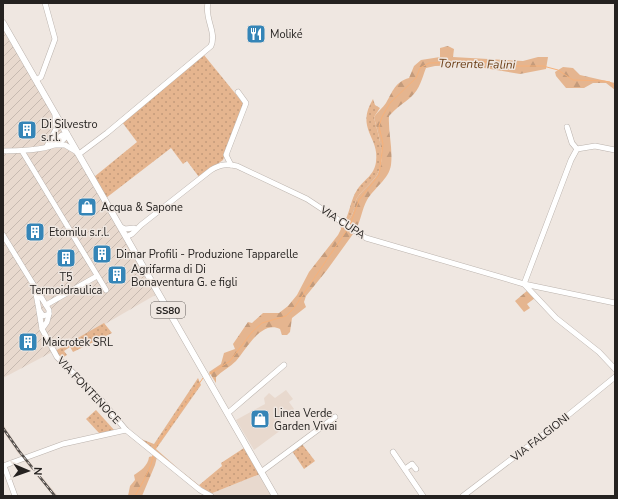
<svg xmlns="http://www.w3.org/2000/svg" width="618" height="499" font-family="'Nunito Sans',sans-serif">
  <defs>
    <pattern id="industrial-furrows" width="10" height="10" patternUnits="userSpaceOnUse"><rect width="10" height="10" fill="#e8d9ce"/><path d="M-1 1l2-2M0 10L10 0M9 11l2-2" fill="none" stroke="#c7bab1"/></pattern>
    <pattern id="grass-dots" width="8" height="8" patternUnits="userSpaceOnUse"><rect width="8" height="8" fill="#e5b58f"/><path d="M2 2h.1M6 6h.1" fill="none" stroke="#c49b7b" stroke-width="1.8" stroke-linecap="round"/></pattern>
    <pattern id="forest-firs" width="22" height="20" patternUnits="userSpaceOnUse"><rect width="22" height="20" fill="#e5b58f"/><path d="M5 1l3.5 6h-7zM16 11l3.5 6h-7z" fill="#c49b7b"/></pattern>
  </defs>
  <rect width="100%" height="100%" fill="#efe7e1"/>
  <!-- built -->
  <g fill="#e8d9ce">
    <polygon points="286,390 293,399 289,402 294,409 276,423 281,430 254,450 236,420 265,404 264,398 269,393 275,398"/>
    <polygon points="3,424 20,450 58,496 53,496 17,452 3,431"/>
    <polygon points="260,474 273,496 213,496 210,494"/>
  </g>
  <!-- industrial -->
  <polygon fill="url(#industrial-furrows)" points="3,26 157,294 105,324 3,378"/>
  <!-- grass -->
  <g fill="url(#grass-dots)">
    <polygon points="204,55 243,103 223,160 199,177 187,161 183,164 171,148 106,198 94,177 137,142 122,122"/>
    <path d="M373 99 375 105 380 108 374 117C378 135 387 157 377 175 372 183 363 189 357 198 353 206 355 218 345 221 350 211 351 199 357 190 364 179 374 176 376 162 380 137 355 129 373 99Z"/>
    <polygon points="104,323 112,333 73,352 70,347 64,351 67,355 62,358 55,351"/>
    <polygon points="198,378 201,385 156,449 198,486 222,466 221,463 244,448 260,474 210,494 141,439 154,444"/>
    <polygon points="96,410 115,431 100,434 86,419"/>
    <polygon points="302,444 315,461 304,469 292,451"/>
  </g>
  <!-- forest -->
  <g fill="url(#forest-firs)">
    <path d="M448 46 454 49 453 57 523 61 538 57H548L546 69 520 74 466 65 435 66 426 68C422 78 420 89 411 97 404 103 396 108 389 116 388 132 393 148 391 165 389 179 374 188 367 200 362 209 361 220 356 229L345 221C355 218 353 206 357 198 363 189 372 183 377 175 387 157 378 135 374 117 377 112 383 108 386 103 393 91 395 82 409 78L414 66 421 60 440 57V48Z"/>
    <polygon points="563,67 573,68 580,75 615,83 615,90 606,83 593,83 584,88 566,88 556,76 555,72"/>
    <path d="M340 224 353 234 327 270 306 296 304 302 306 307 292 318 290 332 287 335H282L280 329C261 320 246 350 236 361 230 367 222 371 216 377V383L209 372 221 364 224 353 235 349 233 344 248 322 252 323 263 313H279L288 306 297 295 309 272 338 235 341 229Z"/>
    <polygon points="528,290 535,298 527,304 530,308 524,312 515,301"/>
    <path d="M154 456 157 457 155 465 142 496H128L130 486 135 480 134 475C140 471 148 466 149 457Z"/>
  </g>
  <g fill="none" stroke-linecap="round" stroke-linejoin="round">
    <!-- stream -->
    <g stroke="#f6b17a" stroke-width="1">
      <polyline points="350,225 359,200 379,175 383,144 379,126 382,117 390,103 416,78 420,68 429,63 487,62 514,66 543,66 558,70 573,80 604,81 610,82 615,87"/>
      <polyline points="208,375 230,361 252,332 262,323 286,316 294,308 347,230"/>
      <polyline points="154,449 203,378"/>
      <path d="M135 496C141 485 153 466 153 455"/>
    </g>
    <!-- minor casing -->
    <g stroke="#bbb3ad" stroke-width="6">
      <g id="minor">
        <polyline points="36,80 41,77 55,39 45,3"/>
        <polyline points="567,127 572,143 577,149"/>
        <polyline points="51,143 62,135 67,134"/>
        <polyline points="55,145 65,145 77,152"/>
        <polyline points="47,146 56,129 55,116"/>
        <polyline points="615,150 595,146 577,149 571,160 524,284 556,318 599,352 615,369"/>
        <path d="M3 151C18 151 62 151 67 134"/>
        <polyline points="22,151 106,290"/>
        <path d="M79 154 107 133 211 46C217 32 204 18 208 3"/>
        <polyline points="231,165 226,155 246,103 238,92"/>
        <polyline points="121,227 125,229 134,228"/>
        <polyline points="3,235 49,310 49,314 43,316 39,310 35,289"/>
        <path d="M126 237 132 234 141 225 211 170C221 164 226 164 237 166L307 199 366 238 524 284 615 303"/>
        <polyline points="46,305 97,276"/>
        <polyline points="39,311 42,329 47,322 49,314"/>
        <polyline points="42,329 57,357 102,401 126,430 200,490 211,496"/>
        <polyline points="228,413 284,365"/>
        <polyline points="393,452 423,496"/>
        <polyline points="3,466 63,444 126,430"/>
        <polyline points="4,466 15,496"/>
        <polyline points="405,469 412,464 416,469"/>
        <polyline points="261,472 335,417"/>
        <polyline points="463,496 551,429 615,377"/>
      </g>
    </g>
    <!-- major casing -->
    <g stroke="#bbb3ad" stroke-width="7">
      <polyline id="major" points="3,23 275,496"/>
    </g>
    <!-- minor -->
    <use href="#minor" stroke="#fff" stroke-width="5"/>
    <!-- major -->
    <use href="#major" stroke="#fff" stroke-width="6"/>
    <!-- rail casing -->
    <g stroke="#514d4a" stroke-width="2.5">
      <polyline id="rail" points="3,428 19,451 55,496"/>
    </g>
    <!-- rail -->
    <use href="#rail" stroke="#efe7e1" stroke-width="1" stroke-dasharray="3" stroke-linecap="butt"/>
  </g>
  <!-- icons -->
  <defs>
    <g id="restaurant-square" transform="scale(1)"><rect x="-9" y="-9" width="18" height="18" rx="4" fill="#3585b7" stroke="#efe7e1"/><path d="M-5-6h1v4h1v-4h1v4h1v-4h1v5L-1.5 .5V6h-2V.5L-5-1ZM5-6V6H3V1.5H1.5Q1.5-4 5-6Z" fill="#fff"/></g>
    <g id="building-square" transform="scale(1)"><rect x="-9" y="-9" width="18" height="18" rx="4" fill="#3585b7" stroke="#efe7e1"/><path d="M-4-6H4V6H1V3H-1V6H-4ZM-2.5-4.3h1.7v1.8h-1.7ZM.8-4.3h1.7v1.8H.8ZM-2.5-1h1.7V.8h-1.7ZM.8-1h1.7V.8H.8Z" fill="#fff"/></g>
    <g id="shop-square" transform="scale(1)"><rect x="-9" y="-9" width="18" height="18" rx="4" fill="#3585b7" stroke="#efe7e1"/><path d="M-5-2.5h2.3a2.7 3.5 0 0 1 5.4 0H5L5.5 6h-11ZM-1.5-2.5h3a1.5 2.3 0 0 0-3 0Z" fill="#fff"/></g>
  </defs>
  <g fill-rule="evenodd">
    <use href="#restaurant-square" x="256" y="34"/>
    <use href="#building-square" x="27" y="130"/>
    <use href="#shop-square" x="87" y="207"/>
    <use href="#building-square" x="35" y="232"/>
    <use href="#building-square" x="102" y="254"/>
    <use href="#building-square" x="66" y="258"/>
    <use href="#building-square" x="117" y="275"/>
    <use href="#building-square" x="28" y="342"/>
    <use href="#shop-square" x="260" y="419"/>
  </g>
  <g text-anchor="middle" stroke-width="3" stroke-linejoin="round" paint-order="stroke">
    <!-- shield labels -->
    <rect fill="#efe7e1" stroke="#625d5a" stroke-width="1" x="151" y="302" width="34" height="16" rx="3"/>
    <g font-size="10" font-weight="bold" fill="#252220">
      <text x="168" y="314">SS80</text>
    </g>
    <!-- poi labels -->
    <g font-size="11" fill="#252220" stroke="#efe7e1" text-anchor="start">
      <text x="270" y="38">Moliké</text>
      <text x="41" y="128">Di Silvestro<tspan x="41" dy="13">s.r.l.</tspan></text>
      <text x="101" y="211">Acqua &amp; Sapone</text>
      <text x="49" y="236">Etomilu s.r.l.</text>
      <text x="116" y="258">Dimar Profili - Produzione Tapparelle</text>
      <text x="131" y="273">Agrifarma di Di<tspan x="131" dy="13">Bonaventura G. e figli</tspan></text>
      <text x="66" y="281" text-anchor="middle">T5<tspan x="66" dy="13">Termoidraulica</tspan></text>
      <text x="42" y="346">Maicrotek SRL</text>
      <text x="274" y="417">Linea Verde<tspan x="274" dy="13">Garden Vivai</tspan></text>
    </g>
    <!-- street labels -->
    <g font-size="11" fill="#252220" stroke="#efe7e1">
      <text transform="translate(343 222) rotate(33)" y="4">VIA CUPA</text>
      <text transform="translate(89 390) rotate(47)" y="4">VIA FONTENOCE</text>
      <text transform="translate(540 437) rotate(-38)" y="4">VIA FALGIONI</text>
    </g>
    <!-- water labels -->
    <g font-size="12" font-style="italic" fill="#6e4119" stroke="#efe7e1">
      <text transform="translate(477 64) rotate(1)" y="4">Torrente Falini</text>
    </g>
  </g>
  <!-- border -->
  <rect width="618" height="499" fill="none" stroke="#252220" stroke-width="8"/>
  <!-- north arrow -->
  <g transform="translate(28 471) rotate(92)" stroke="#efe7e1" stroke-width="3" paint-order="stroke">
  <path d="M0-3L7 15L0 10L-7 15Z" fill="#252220"/>
  <text y="-6" font-size="11" font-weight="bold" text-anchor="middle" fill="#252220">N</text>
  </g>
</svg>
